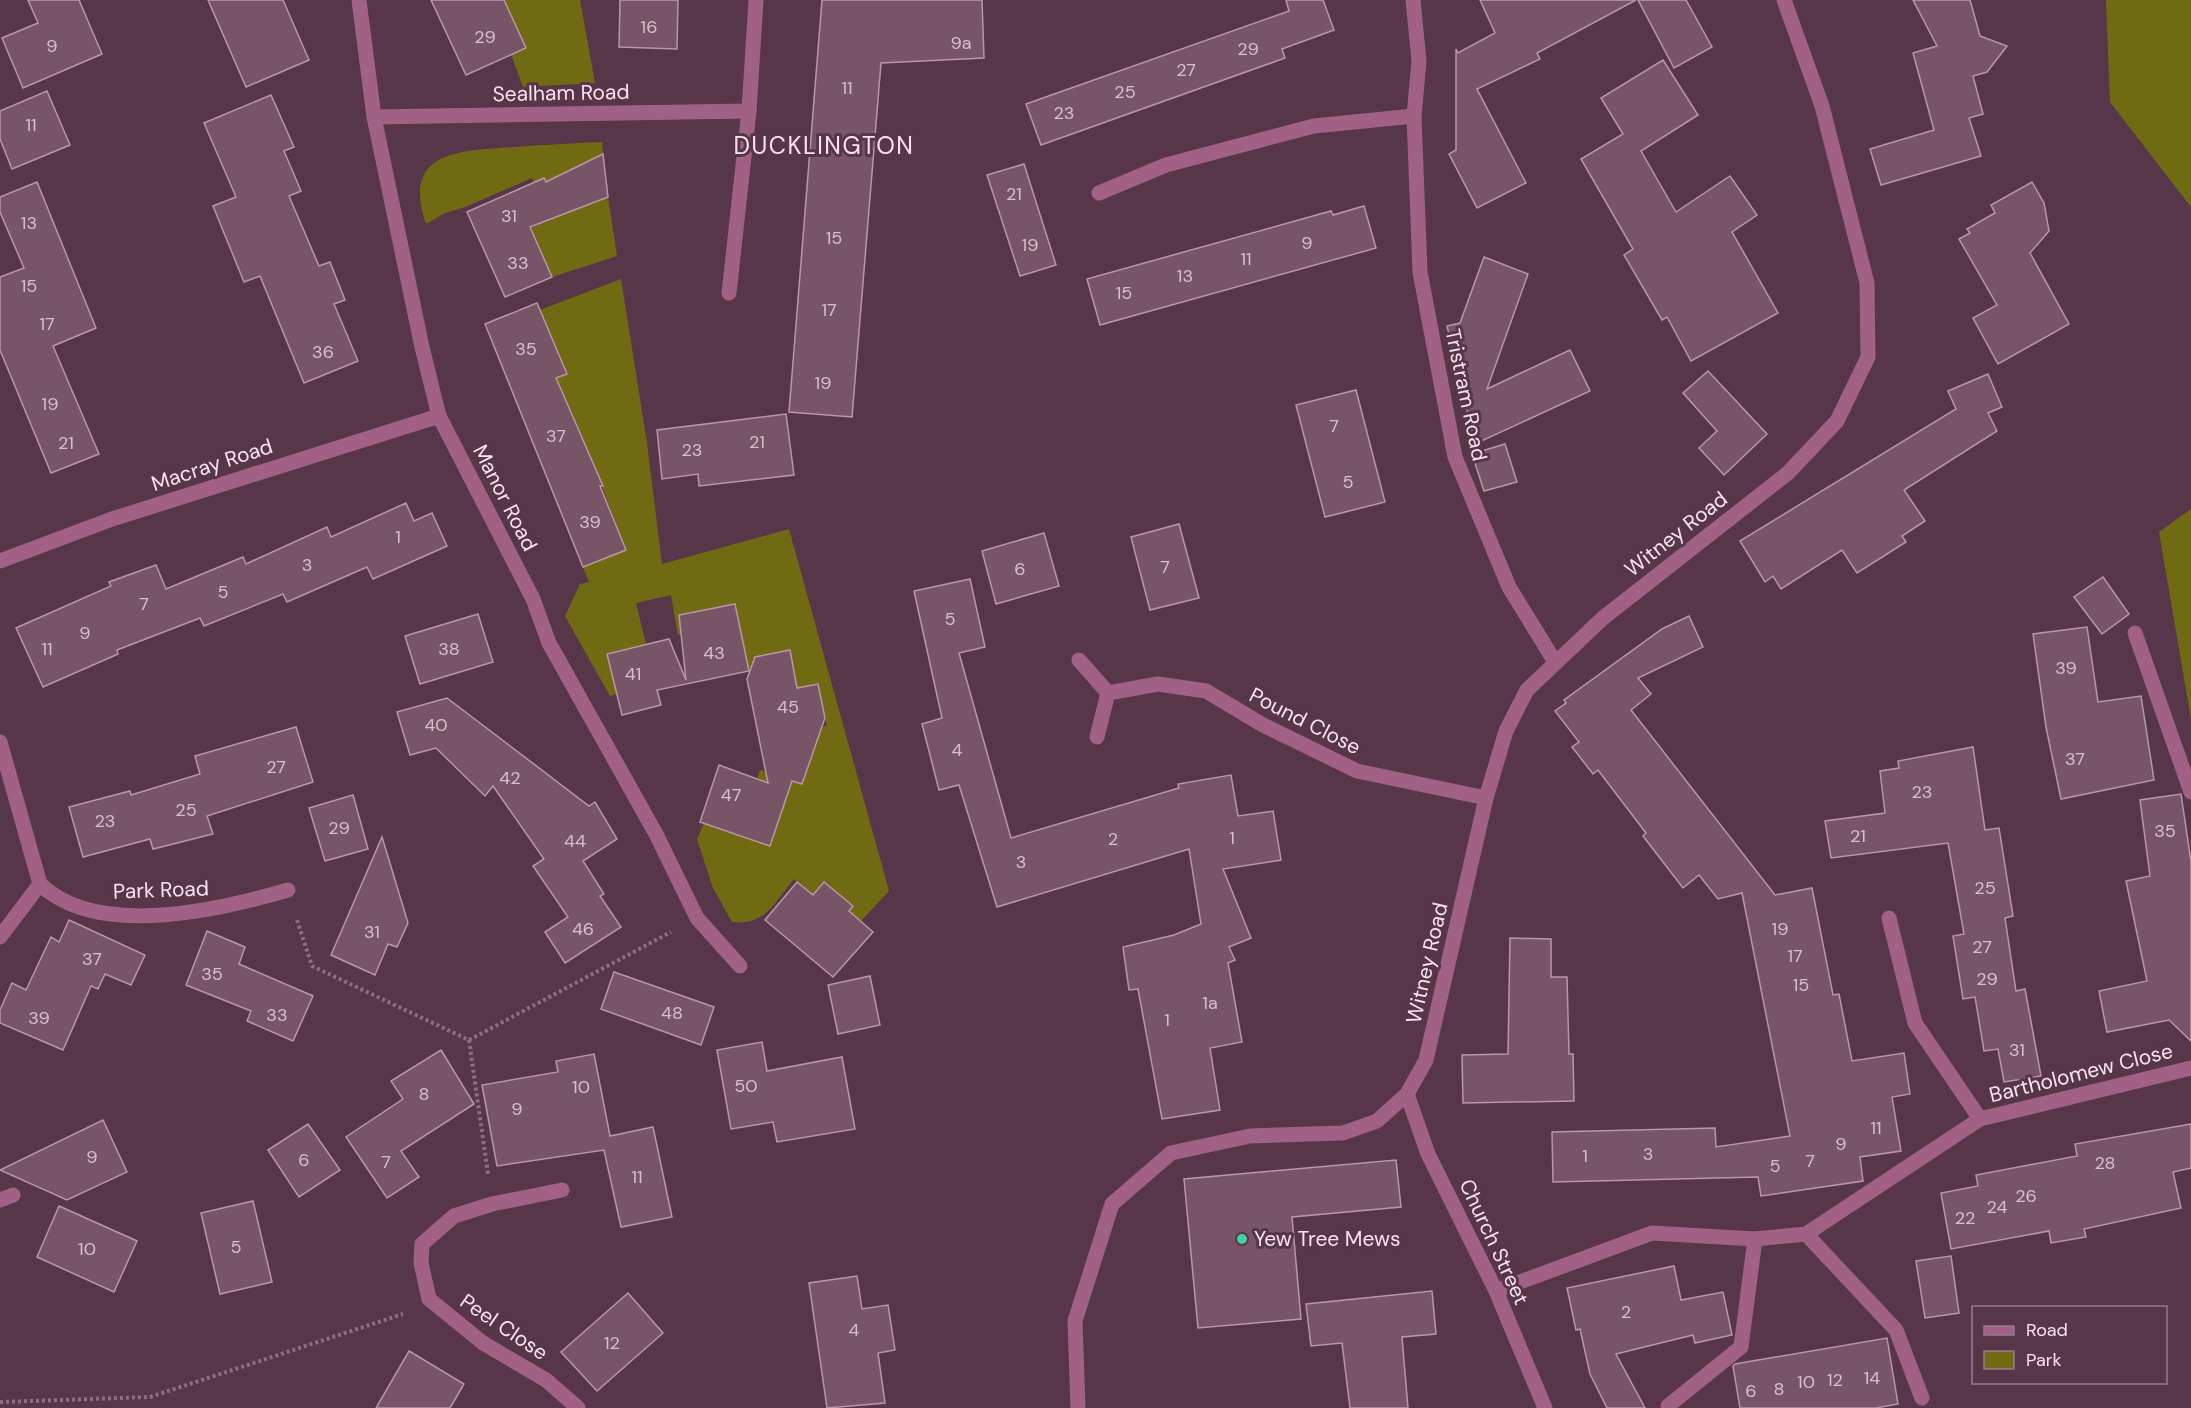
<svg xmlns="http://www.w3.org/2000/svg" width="2191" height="1408" font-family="'DM Sans',sans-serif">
  <rect width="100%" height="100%" fill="#583649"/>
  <!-- green -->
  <g fill="#706b12">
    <polygon points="493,0 580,0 595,83 523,87 511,54 526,47 512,17"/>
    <polygon points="2106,0 2191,0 2191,207 2110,102"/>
    <path d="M602 142 603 154 567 172 583 207 608 197 617 256 552 277 531 228 551 219 532 178 465 207 445 213 426 224C401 150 460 151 514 147 543 145 572 143 602 142Z"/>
    <path d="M621 279 647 443 662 564 789 529 889 891 861 921 849 911 852 906 824 882 813 895 794 879C774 903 765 926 732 922L713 888 697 839 704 823 770 846 778 821 748 811 760 770 802 784 815 747 781 736 827 726 818 685 797 688 790 651 755 657 757 668 749 671 735 604 706 610 710 628 678 635 671 595 636 603 646 644 607 654 617 694 610 696 565 616 580 584 589 582 583 567 626 550 595 468 555 379 567 374 540 310Z"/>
    <polygon points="2191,509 2191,719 2159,532"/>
  </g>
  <!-- building -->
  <g fill="#785467" stroke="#bd95a9" stroke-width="1.5">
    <polygon points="28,0 79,0 102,54 23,88 2,38 38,23"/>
    <polygon points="208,0 283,0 309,60 246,87"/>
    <polygon points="431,0 504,0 526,48 466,75"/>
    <polygon points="620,0 678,0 677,49 619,47"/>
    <polygon points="822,0 982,0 984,58 881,63 852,417 789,412"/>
    <polygon points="1286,0 1323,0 1334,30 1282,49 1285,58 1041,145 1026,104 1289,11"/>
    <polygon points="1480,0 1636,0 1537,53 1540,59 1477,89 1526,183 1477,208 1449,154 1456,150 1456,49 1458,53 1495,33"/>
    <polygon points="1638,0 1686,0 1712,47 1674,68"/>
    <polygon points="1913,0 1970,0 1980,36 2007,46 1987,72 1973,76 1983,114 1969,118 1981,156 1881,185 1870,149 1934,130 1913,53 1937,46"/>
    <polygon points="1663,60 1698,115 1641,151 1676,212 1730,176 1757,215 1732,232 1778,313 1691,361 1667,317 1662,320 1624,255 1633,249 1581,159 1623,134 1601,98"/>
    <polygon points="47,91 70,145 12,169 0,139 0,111"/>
    <polygon points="271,95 294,147 284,151 301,191 289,196 319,266 330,262 345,300 334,304 358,361 304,383 260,276 244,282 213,206 236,197 204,123"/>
    <polygon points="603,154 608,197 530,227 552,277 505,297 467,212 544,178 546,182"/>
    <polygon points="1024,164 1056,265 1020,276 987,175"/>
    <polygon points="37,182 96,328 53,346 99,454 51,473 0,350 0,277 24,268 0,212 0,197"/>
    <polygon points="2032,182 2044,203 2049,231 2030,253 2069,324 1998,364 1973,318 1997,305 1959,239 1970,233 1967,229 1995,213 1991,205"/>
    <polygon points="1364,206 1376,248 1100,325 1087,279 1331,211 1333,215"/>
    <polygon points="1484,257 1528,274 1487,389 1570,350 1590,391 1475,444 1447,326 1460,323"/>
    <polygon points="537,303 567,374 556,378 603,486 600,486 626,550 583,567 485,324"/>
    <polygon points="1708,371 1767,434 1724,475 1699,448 1717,431 1683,393"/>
    <polygon points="1988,374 2002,407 1988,413 1997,431 1904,490 1925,521 1902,536 1906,542 1857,573 1842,550 1781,589 1773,576 1765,582 1740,541 1956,409 1948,391"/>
    <polygon points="1356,390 1385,502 1325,517 1296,405"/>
    <polygon points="786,414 794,475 699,486 698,474 662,479 657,430"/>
    <polygon points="1505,444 1517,482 1484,491 1472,454"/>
    <polygon points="406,503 414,521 432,513 447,546 373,579 367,567 287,602 283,594 204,626 200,618 117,650 118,654 43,687 16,628 111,586 109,582 156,565 166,589 243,557 246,564 327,527 331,537"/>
    <polygon points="1179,524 1199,598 1150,610 1131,537"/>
    <polygon points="1044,533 1059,586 996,604 982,551"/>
    <polygon points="2103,577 2129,614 2102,634 2074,597"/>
    <polygon points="970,579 985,647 959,653 1011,838 1179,788 1178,784 1231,775 1238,816 1273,811 1281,860 1223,869 1251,938 1229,947 1235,960 1228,963 1242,1042 1210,1048 1220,1110 1162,1119 1138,989 1129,990 1123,947 1174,935 1201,924 1189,849 997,907 959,785 939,790 922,724 942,718 914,591"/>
    <polygon points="735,604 749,671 657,690 661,705 622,715 607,654 669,639 686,680 679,615"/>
    <polygon points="478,614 493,662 420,684 405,636"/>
    <polygon points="1689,616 1703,647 1638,678 1651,694 1631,710 1775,895 1812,888 1833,995 1839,994 1852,1061 1904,1053 1910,1094 1892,1097 1901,1151 1860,1157 1863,1181 1761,1196 1758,1177 1553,1182 1552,1132 1715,1128 1716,1147 1790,1136 1742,893 1718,899 1699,875 1683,888 1643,836 1646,833 1598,770 1593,774 1572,747 1579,742 1555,711 1566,703 1564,700 1662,629"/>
    <polygon points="2087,627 2098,702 2141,696 2154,780 2061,799 2046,727 2033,634"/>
    <polygon points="790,650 797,688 818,684 825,718 802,784 792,781 770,846 700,822 719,765 768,783 747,679 755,657"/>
    <polygon points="447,698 589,806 595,802 617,839 583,861 604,894 600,896 621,927 565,963 545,932 568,917 533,866 544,859 493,786 485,796 436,748 410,755 397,712"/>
    <polygon points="296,727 313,782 207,816 213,834 153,849 150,839 83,857 69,807 130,791 131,795 200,774 195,756"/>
    <polygon points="1973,747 1985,830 1999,828 2013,916 2005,918 2016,991 2025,989 2041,1076 2004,1082 1998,1049 1984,1051 1975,997 1963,999 1953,936 1964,934 1948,843 1831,858 1825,821 1885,813 1880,771 1899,768 1898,761"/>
    <polygon points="2181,794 2191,862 2191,1041 2169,1020 2107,1032 2099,991 2147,981 2126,881 2150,876 2140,800"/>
    <polygon points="353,795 368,849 325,861 309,808"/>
    <polygon points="382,837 408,923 397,947 388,944 375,975 331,955"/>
    <polygon points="797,882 813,895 824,882 853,906 849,911 873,932 833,977 765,920"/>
    <polygon points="69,920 145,955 131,985 105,974 98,989 91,986 63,1050 0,1023 0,1010 12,983 26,990 51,937 59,942"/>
    <polygon points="207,931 245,947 239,964 313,996 293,1041 247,1021 251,1011 186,985"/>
    <polygon points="1510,938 1551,939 1551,977 1567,977 1569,1054 1573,1054 1574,1101 1463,1103 1462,1055 1508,1054"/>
    <polygon points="614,972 714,1007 701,1045 601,1009"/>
    <polygon points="870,976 880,1025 838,1034 828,985"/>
    <polygon points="762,1042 767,1071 842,1057 855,1129 777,1142 773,1122 731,1129 717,1050"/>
    <polygon points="441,1050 474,1104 401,1151 419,1177 387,1198 346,1137 403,1099 391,1081"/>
    <polygon points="594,1054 610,1136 653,1127 672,1217 621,1227 604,1150 497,1166 482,1085 558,1072 556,1061"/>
    <polygon points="103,1120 127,1172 67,1200 0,1170"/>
    <polygon points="308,1124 340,1170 299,1197 268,1150"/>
    <polygon points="2191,1124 2191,1168 2173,1172 2181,1208 2084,1229 2086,1237 2051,1243 2049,1231 1951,1249 1941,1193 1978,1186 1976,1175 2077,1156 2075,1144"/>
    <polygon points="1396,1160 1401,1207 1292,1217 1301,1319 1198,1328 1184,1179"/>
    <polygon points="253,1201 272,1282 220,1294 201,1213"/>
    <polygon points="59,1206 137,1241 114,1292 37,1257"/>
    <polygon points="1951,1256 1959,1313 1925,1318 1916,1261"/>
    <polygon points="1674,1266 1681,1300 1723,1292 1732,1335 1695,1343 1693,1335 1616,1354 1645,1408 1607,1408 1590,1374 1580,1329 1576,1330 1567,1288"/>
    <polygon points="857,1276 862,1309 888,1305 895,1350 878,1353 885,1403 827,1408 809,1283"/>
    <polygon points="1432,1291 1436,1334 1402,1337 1408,1408 1350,1408 1342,1343 1311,1346 1306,1304"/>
    <polygon points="628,1293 663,1333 597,1391 561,1352"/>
    <polygon points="1887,1338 1898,1404 1876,1408 1740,1408 1733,1366 1735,1364"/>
    <polygon points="409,1351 464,1384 450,1408 376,1408"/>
  </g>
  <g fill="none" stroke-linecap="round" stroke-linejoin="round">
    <!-- path -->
    <g stroke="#8d6f7f" stroke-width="4" stroke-dasharray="3 3" stroke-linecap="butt">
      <polyline points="297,920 312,966 469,1040 671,932"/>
      <polyline points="469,1040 488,1174"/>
      <polyline points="0,1402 150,1397 403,1314"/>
    </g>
    <!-- minor -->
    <g stroke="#a16184" stroke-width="15">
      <polyline points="359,0 374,117 422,347 439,416 533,599 549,643 656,834 697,918 740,966"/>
      <polyline points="1413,0 1419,61 1414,116 1420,272 1455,457 1509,587 1555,662"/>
      <polyline points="374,117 749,111"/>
      <polyline points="1099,193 1166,165 1314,126 1414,116"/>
      <polyline points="729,293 749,111 756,0"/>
      <polyline points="0,561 112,519 439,416"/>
      <polyline points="2135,633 2191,792"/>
      <polyline points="1079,660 1108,693 1158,684 1206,691 1263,725 1357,771 1486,798"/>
      <polyline points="1097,737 1108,693"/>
      <path d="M0 742 40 884C97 939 220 910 288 890"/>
      <polyline points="1889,918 1915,1023 1980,1119"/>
      <polyline points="0,937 40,884"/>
      <polyline points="1407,1094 1428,1154 1496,1291 1545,1408"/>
      <polyline points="562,1190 492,1204 454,1216 422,1244 421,1263 429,1299 483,1343 546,1380 578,1408"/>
      <polyline points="0,1200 13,1195"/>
      <polyline points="1806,1234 1896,1330 1922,1398"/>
      <polyline points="1496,1291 1652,1233 1755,1239 1806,1234 1980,1119 2191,1068"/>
      <polyline points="1668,1406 1741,1347 1755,1239"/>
      <polyline points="1078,1408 1075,1321 1112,1204 1171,1153 1250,1136 1343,1133 1377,1121 1407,1094 1426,1060 1486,798 1506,731 1527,690 1603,618 1788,473 1837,421 1868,357 1867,283 1822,106 1784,0"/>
    </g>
  </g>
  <!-- markers -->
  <circle fill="#3fd4a2" stroke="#583649" stroke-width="2" cx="1242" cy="1239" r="6"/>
  <g text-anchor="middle" stroke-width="6" stroke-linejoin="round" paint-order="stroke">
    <!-- number labels -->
    <g font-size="18" fill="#d9bfcc">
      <text x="649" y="33">16</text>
      <text x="485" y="43">29</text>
      <text x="961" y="49">9a</text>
      <text x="52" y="52">9</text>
      <text x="1248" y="55">29</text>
      <text x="1186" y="76">27</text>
      <text x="847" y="94">11</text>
      <text x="1125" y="98">25</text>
      <text x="1064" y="119">23</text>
      <text x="31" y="131">11</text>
      <text x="1014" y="200">21</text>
      <text x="509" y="222">31</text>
      <text x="29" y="229">13</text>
      <text x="834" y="244">15</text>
      <text x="1307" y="249">9</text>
      <text x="1030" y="251">19</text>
      <text x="1246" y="265">11</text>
      <text x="518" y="269">33</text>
      <text x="1185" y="282">13</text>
      <text x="29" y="292">15</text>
      <text x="1124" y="299">15</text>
      <text x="829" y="316">17</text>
      <text x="47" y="330">17</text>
      <text x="526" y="355">35</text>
      <text x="323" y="358">36</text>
      <text x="823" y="389">19</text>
      <text x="50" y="410">19</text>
      <text x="1334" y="432">7</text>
      <text x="556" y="442">37</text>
      <text x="757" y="448">21</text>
      <text x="66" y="449">21</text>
      <text x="692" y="456">23</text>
      <text x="1348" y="488">5</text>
      <text x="590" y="528">39</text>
      <text x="398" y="543">1</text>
      <text x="307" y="571">3</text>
      <text x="1165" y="573">7</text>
      <text x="1020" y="575">6</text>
      <text x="223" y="598">5</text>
      <text x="144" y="610">7</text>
      <text x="950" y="625">5</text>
      <text x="85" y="639">9</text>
      <text x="47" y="655">11</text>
      <text x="449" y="655">38</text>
      <text x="714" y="659">43</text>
      <text x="2066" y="674">39</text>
      <text x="633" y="680">41</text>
      <text x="788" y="713">45</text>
      <text x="436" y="731">40</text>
      <text x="957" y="756">4</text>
      <text x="2075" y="765">37</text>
      <text x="276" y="773">27</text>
      <text x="510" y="784">42</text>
      <text x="1922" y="798">23</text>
      <text x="731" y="801">47</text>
      <text x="186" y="816">25</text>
      <text x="105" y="827">23</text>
      <text x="339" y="834">29</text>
      <text x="2165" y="837">35</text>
      <text x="1858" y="842">21</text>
      <text x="1232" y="844">1</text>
      <text x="1113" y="845">2</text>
      <text x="575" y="847">44</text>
      <text x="1021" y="868">3</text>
      <text x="1985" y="894">25</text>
      <text x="583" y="935">46</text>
      <text x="1780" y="935">19</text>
      <text x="372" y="938">31</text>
      <text x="1982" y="953">27</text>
      <text x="1795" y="962">17</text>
      <text x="92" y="965">37</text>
      <text x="212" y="980">35</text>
      <text x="1987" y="985">29</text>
      <text x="1801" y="991">15</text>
      <text x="1210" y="1009">1a</text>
      <text x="672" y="1019">48</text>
      <text x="277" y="1021">33</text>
      <text x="39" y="1024">39</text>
      <text x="1167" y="1026">1</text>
      <text x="2017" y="1056">31</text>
      <text x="746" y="1092">50</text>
      <text x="581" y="1093">10</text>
      <text x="424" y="1100">8</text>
      <text x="517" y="1115">9</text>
      <text x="1876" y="1134">11</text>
      <text x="1841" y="1150">9</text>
      <text x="1648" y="1160">3</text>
      <text x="1585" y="1162">1</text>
      <text x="92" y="1163">9</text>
      <text x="304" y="1166">6</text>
      <text x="1810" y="1167">7</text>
      <text x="386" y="1168">7</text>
      <text x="2105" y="1169">28</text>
      <text x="1775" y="1172">5</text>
      <text x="637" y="1183">11</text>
      <text x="2026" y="1202">26</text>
      <text x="1997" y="1213">24</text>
      <text x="1965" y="1224">22</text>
      <text x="236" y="1253">5</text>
      <text x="87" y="1255">10</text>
      <text x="1626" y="1318">2</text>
      <text x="854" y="1336">4</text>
      <text x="612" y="1349">12</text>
      <text x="1872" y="1384">14</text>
      <text x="1835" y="1386">12</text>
      <text x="1806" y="1388">10</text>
      <text x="1779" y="1395">8</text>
      <text x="1751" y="1397">6</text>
    </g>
    <!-- street labels -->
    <g font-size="21" fill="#f9e3ee" stroke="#583649">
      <text transform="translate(561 93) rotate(-1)" y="7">Sealham Road</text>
      <text transform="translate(1466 395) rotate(78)" y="7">Tristram Road</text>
      <text transform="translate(212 465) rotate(-18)" y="7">Macray Road</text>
      <text transform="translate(505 498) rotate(63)" y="7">Manor Road</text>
      <text transform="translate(1676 534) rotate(-38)" y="7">Witney Road</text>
      <text transform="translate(1305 721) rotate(27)" y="7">Pound Close</text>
      <text transform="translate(161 890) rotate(-2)" y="7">Park Road</text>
      <text transform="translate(1427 963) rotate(-77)" y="7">Witney Road</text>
      <text transform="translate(2081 1073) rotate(-14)" y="7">Bartholomew Close</text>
      <text transform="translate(1494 1242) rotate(65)" y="7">Church Street</text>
      <text transform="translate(504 1327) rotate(34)" y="7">Peel Close</text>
    </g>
    <!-- poi labels -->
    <g font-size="21" fill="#f9e3ee" stroke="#583649" text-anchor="start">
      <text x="1254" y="1246">Yew Tree Mews</text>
    </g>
    <!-- quarter labels -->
    <g font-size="24" letter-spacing="1.5" fill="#f9e3ee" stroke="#583649">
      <text x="824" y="154">DUCKLINGTON</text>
    </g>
  </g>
  <!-- legend -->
  <rect x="1972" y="1306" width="195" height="78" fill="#583649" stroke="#987b8b" stroke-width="1.5"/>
  <rect x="1984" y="1326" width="30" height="9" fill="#a16184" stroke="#987b8b" stroke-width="1.5"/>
  <text x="2026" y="1336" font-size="18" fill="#f9e3ee">Road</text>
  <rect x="1984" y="1351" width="30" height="18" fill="#706b12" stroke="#987b8b" stroke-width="1.5"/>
  <text x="2026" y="1366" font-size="18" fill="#f9e3ee">Park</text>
</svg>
